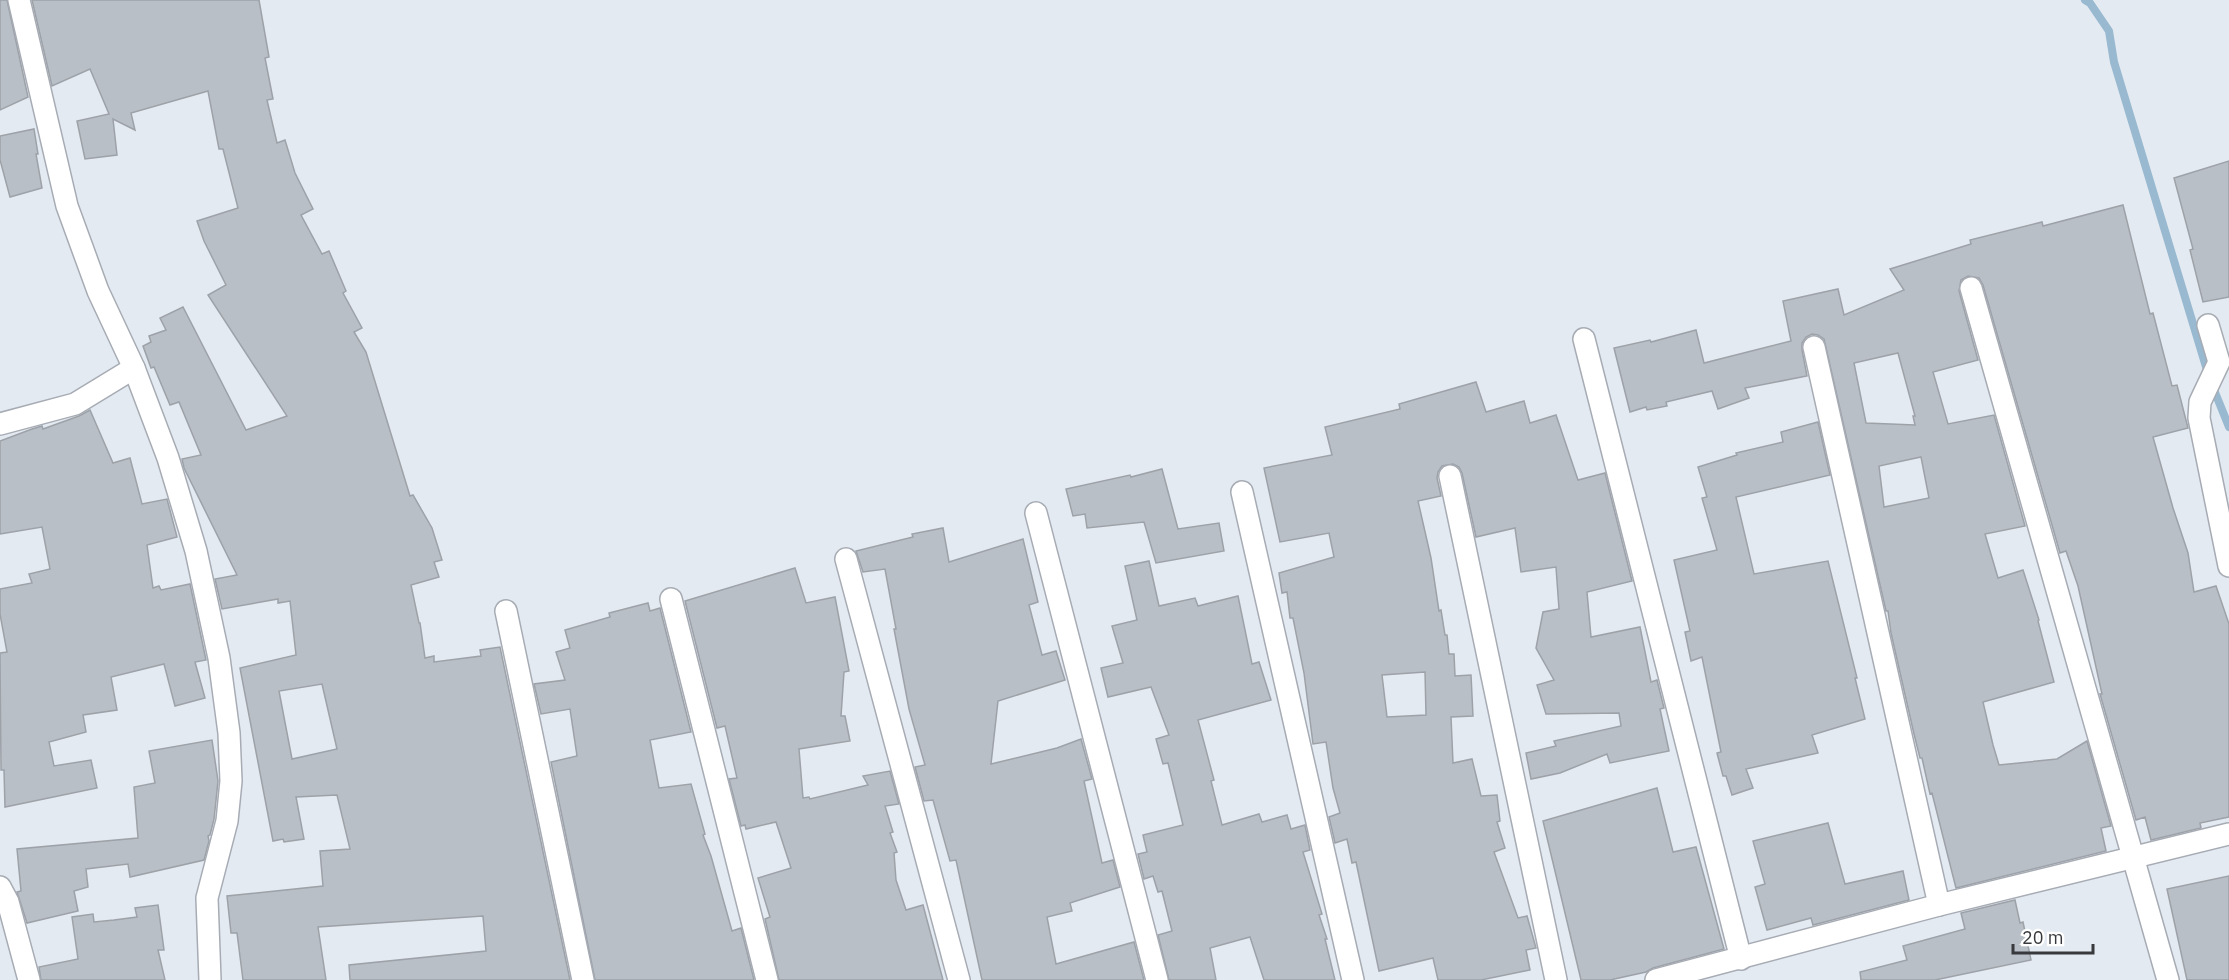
<svg xmlns="http://www.w3.org/2000/svg" width="2229" height="980" font-family="'IBM Plex Sans',sans-serif">
  <rect width="100%" height="100%" fill="#e4eaf1"/>
  <g fill="none" stroke-linecap="round" stroke-linejoin="round">
    <!-- stream -->
    <polyline stroke="#98b9d0" stroke-width="8" points="2085,0 2090,3 2109,31 2114,62 2210,380 2229,427"/>
  </g>
  <!-- building -->
  <g fill="#b9bfc6" stroke="#9da2a9" stroke-width="1.5" fill-rule="evenodd">
    <polygon points="0,0 7,0 28,97 0,110"/>
    <path d="M32 0H259L269 57 265 58 273 99 267 100 277 143 285 140 295 173 313 209 301 215 322 254 329 251 346 291 343 293 362 328 354 332 366 352 410 496 413 495 432 528 442 560 434 562 439 577 411 585 419 623H420L425 658 434 656V662L481 656 480 650 500 647 570 980H350L349 965 486 951 483 916 318 927 326 980H243L237 933H231L227 896 323 886 320 851 350 849 337 795 296 797 304 839 284 842 283 839 273 841 240 668 296 655 290 601 278 603V599L222 609 215 579 237 575 184 468 182 459 201 455 179 402 170 405 154 367 151 368 143 346 151 342 149 336 166 330 160 318 183 307 246 430 287 416 208 295 226 285 204 241 197 221 238 208 223 149H219L208 91 131 113 135 130 113 119 117 155 85 159 77 121 109 114 90 69 52 86ZM322 684 337 749 292 759 279 691Z"/>
    <polygon points="34,129 38,154 36,154 42,188 10,197 0,160 0,136"/>
    <polygon points="2229,161 2229,297 2203,302 2190,250 2193,249 2174,178"/>
    <path d="M2123 205 2150 314 2153 313 2172 386 2177 385 2188 428 2153 437 2173 508 2188 553 2194 592 2216 586 2229 624V817L2200 823 2201 828 2151 840 2145 817 2136 820 2100 694H2102L2078 586 2066 551 2060 553 1983 285 1979 278 1968 276 1961 280 1959 291 1978 360 1933 372 1948 424 1994 415 2025 526 1985 534 1998 578 2023 570 2039 620 2038 621 2054 682 1983 702 1993 745 1999 765 2057 759 2087 741 2111 826 2101 828 2106 851 1956 888 1932 793 1930 794 1922 758H1920L1914 734 1891 633 1888 611H1886L1824 339 1818 335 1812 334 1806 337 1802 343V350L1807 376 1745 388 1749 398 1718 409 1712 391 1666 402 1667 406 1647 410 1646 407 1630 412 1614 348 1650 340 1651 342 1696 330 1704 363 1791 341 1783 301 1838 289 1844 315 1904 290 1890 269 1971 244 1970 240 2042 222 2043 226ZM1898 353 1915 416H1913L1915 425 1866 423 1854 363ZM1921 457 1929 498 1884 507 1879 466Z"/>
    <path d="M1476 382 1486 412 1524 401 1530 423 1556 415 1578 480 1605 473 1632 581 1587 592 1591 637 1640 627 1651 682 1657 680 1664 708 1660 709 1669 751 1610 763 1607 754 1560 773 1531 779 1526 753 1556 746 1554 741 1621 726 1619 713 1546 714 1537 685 1554 680 1536 648 1543 612 1559 609 1556 567 1521 572 1515 528 1476 537 1462 473 1459 467 1453 464 1442 466 1438 472 1437 478 1441 496 1418 501 1431 558 1439 611 1441 610 1445 635H1447L1449 654H1454L1455 676 1471 675 1473 716 1451 717 1453 763 1472 759 1481 796 1497 795 1500 821 1497 822 1505 848 1494 852 1518 918 1527 916 1536 948 1526 950 1530 970 1481 980H1438L1433 958 1379 971 1356 862 1352 863 1347 839 1335 843 1329 817 1340 813 1333 788 1326 742 1313 744 1304 673 1293 618H1290L1287 592 1282 593 1279 573 1334 557 1329 533 1280 542 1264 468 1332 455 1325 427 1400 409 1399 404ZM1425 672 1426 715 1387 717 1382 675Z"/>
    <polygon points="90,410 113,463 130,458 142,504 167,499 177,537 147,545 153,588 159,586 161,590 190,584 206,660 195,662 205,698 175,706 164,664 111,677 117,710 83,715 86,732 49,742 54,766 91,760 97,788 5,807 4,770 1,770 0,653 7,652 0,614 0,589 32,583 29,574 50,569 42,527 0,534 0,441 32,429 42,426 43,429 79,416"/>
    <polygon points="1818,422 1830,475 1736,497 1754,574 1828,561 1857,678 1855,678 1865,719 1812,735 1818,753 1746,769 1753,788 1732,795 1726,776 1723,776 1717,753 1721,752 1702,657 1691,661 1685,632 1690,631 1674,560 1717,550 1702,498 1707,497 1698,467 1737,455 1736,453 1783,442 1781,432"/>
    <polygon points="1162,469 1178,529 1219,523 1224,551 1156,563 1144,522 1087,528 1085,514 1073,516 1066,489 1130,475 1131,477"/>
    <polygon points="943,528 949,562 1023,539 1038,602 1029,605 1042,655 1056,651 1065,680 998,701 991,764 1057,748 1081,739 1092,779 1084,781 1102,863 1113,860 1120,887 1070,903 1072,911 1047,917 1056,964 1134,942 1144,980 982,980 956,860 950,861 933,800 924,801 915,767 925,765 909,709 894,629 896,629 885,569 863,572 856,551 913,537 912,534"/>
    <polygon points="1149,561 1159,606 1195,598 1198,606 1238,596 1252,664 1259,662 1271,700 1198,720 1214,780 1211,781 1222,825 1259,814 1262,822 1287,815 1291,829 1305,825 1310,850 1303,852 1322,914 1319,915 1327,939 1325,939 1335,980 1264,980 1250,937 1210,948 1216,980 1169,980 1158,935 1172,931 1162,891 1158,892 1153,876 1144,879 1138,854 1147,852 1143,835 1183,825 1168,763 1163,764 1156,739 1169,735 1151,687 1108,697 1101,668 1123,663 1112,626 1137,620 1125,566"/>
    <polygon points="795,568 806,603 835,597 849,671 844,672 841,716 845,716 850,741 799,749 803,798 809,797 810,799 868,785 863,776 890,771 899,804 885,806 893,832 890,833 897,852 894,853 896,880 906,910 923,905 943,980 779,980 765,919 770,917 758,878 791,868 776,822 746,829 745,825 741,826 729,779 737,778 725,726 717,728 685,601"/>
    <polygon points="648,603 650,611 660,608 691,732 650,740 659,788 691,784 705,834 703,835 711,856 732,931 741,928 754,980 595,980 551,762 577,756 570,709 541,714 534,684 565,680 556,652 570,648 565,630 610,617 609,613"/>
    <polygon points="212,740 218,781 214,819 210,835 208,836 209,841 204,860 130,877 128,864 86,869 88,887 74,891 78,911 27,923 17,892 21,891 17,849 138,838 134,787 155,783 149,751"/>
    <polygon points="1657,788 1673,852 1696,847 1724,949 1653,968 1646,972 1610,980 1581,980 1543,821"/>
    <polygon points="1828,823 1845,884 1903,871 1909,900 1813,925 1811,918 1767,930 1755,887 1765,884 1753,841"/>
    <polygon points="2229,876 2229,980 2187,980 2167,889"/>
    <polygon points="2015,900 2020,923 2023,922 2031,960 1935,980 1861,980 1860,972 1907,960 1903,946 1965,929 1961,913"/>
    <polygon points="158,905 164,950 158,950 165,980 41,980 39,967 78,959 72,917 93,914 94,922 114,920 137,917 135,908"/>
  </g>
  <g fill="none" stroke-linecap="round" stroke-linejoin="round">
    <!-- minor casing -->
    <g stroke="#a7acb4" stroke-width="24">
      <g id="minor">
        <polyline points="19,0 67,206 98,291 134,368 168,458 196,551 219,658 229,733 231,781 227,821 207,898 210,980"/>
        <polyline points="1971,288 2168,980"/>
        <polyline points="2208,325 2219,362 2200,402 2199,418 2229,566"/>
        <polyline points="1584,339 1741,959"/>
        <polyline points="1814,347 1939,905"/>
        <polyline points="0,424 75,404 134,368"/>
        <polyline points="1450,476 1556,980"/>
        <polyline points="1242,492 1353,980"/>
        <polyline points="1036,513 1157,980"/>
        <polyline points="846,559 959,980"/>
        <polyline points="671,599 767,980"/>
        <polyline points="506,611 583,980"/>
        <polyline points="0,887 8,902 29,980"/>
        <polyline points="1656,980 1939,905 2229,834"/>
      </g>
    </g>
    <!-- minor -->
    <use href="#minor" stroke="#fff" stroke-width="21"/>
  </g>
  <!-- scale -->
  <path d="M2013 944v9h80v-9" fill="none" stroke="#37393c" stroke-width="3"/>
  <text x="2022" y="944" font-size="18" fill="#37393c" stroke="#ffffff" stroke-width="4.5" paint-order="stroke">20 m</text>
</svg>
